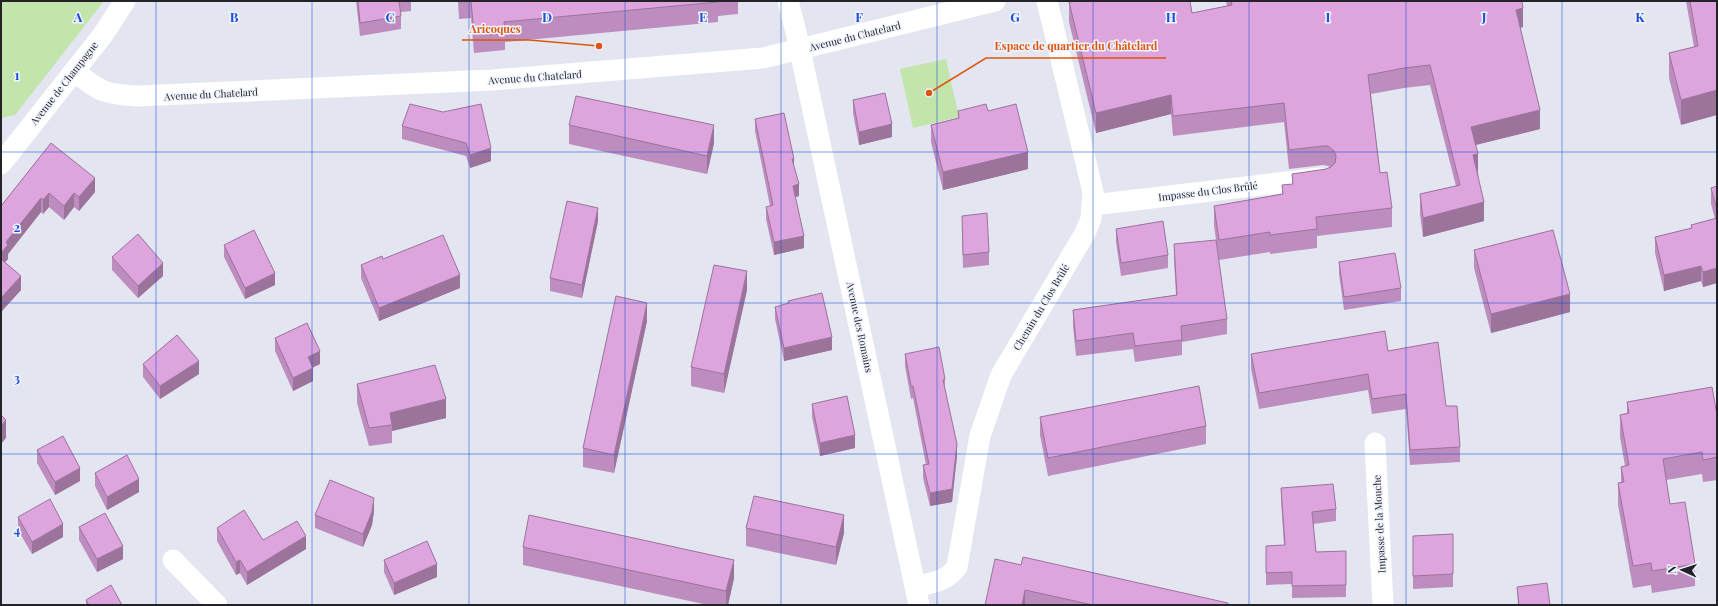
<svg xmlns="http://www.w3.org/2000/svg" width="1718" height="606" font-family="'Playfair Display',serif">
  <rect width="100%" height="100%" fill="#e3e6f0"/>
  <!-- green -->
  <g fill="#c1e5ab">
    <polygon points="1,1 104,1 15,115 1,118"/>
    <polygon points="946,59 959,117 913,128 900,69"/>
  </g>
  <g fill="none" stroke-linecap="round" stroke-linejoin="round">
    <!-- street -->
    <g stroke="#fff" stroke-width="21">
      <polyline points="788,1 797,36 919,605"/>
      <path d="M74 71C100 92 104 94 137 96L492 80 763 58 995 1"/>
      <polyline points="1,164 102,36 125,1"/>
      <polyline points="1093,205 1320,178"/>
      <polyline points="1375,443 1383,605"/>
      <polyline points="173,560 217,605"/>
      <path d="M916 586C932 583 947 581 957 567L980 436 1001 375 1085 233 1091 219 1093 192 1047 1"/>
    </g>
  </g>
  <!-- wall -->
  <g fill="#be8dbf">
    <polygon points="356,1 411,1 411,11 401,12 401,29 360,36"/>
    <polygon points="458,1 738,1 738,14 718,16 718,22 505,42 505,50 474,53 471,18 459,19"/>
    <polygon points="1226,1 1522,1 1523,27 1520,28 1540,129 1476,145 1478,173 1484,221 1423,237 1420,214 1420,194 1456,186 1430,85 1404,88 1371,94 1380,173 1392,208 1392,227 1317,236 1317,248 1270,254 1270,252 1219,260 1214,226 1214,206 1282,194 1282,185 1292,184 1292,174 1326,169 1330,167 1328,166 1323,165 1289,169 1284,122 1173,136 1171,114 1096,133 1069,22 1069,2 1192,13 1227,6"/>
    <polygon points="1686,1 1717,1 1681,125 1669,78 1669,53 1694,47"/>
    <polygon points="853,100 892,137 859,145 853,113"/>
    <polygon points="958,111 988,111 1028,169 943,190 931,142 931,125 958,118"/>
    <polygon points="443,112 491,161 470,168 466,156 402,139 402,126"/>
    <polygon points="755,119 794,168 799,196 795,197 804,248 774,255 766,219 766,207 770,206 755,131"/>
    <polygon points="569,125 714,143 707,174 569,144"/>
    <polygon points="51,143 95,192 79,211 74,207 64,220 49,207 43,214 41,212 8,254 8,259 5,262 21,290 1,312 1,206"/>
    <polygon points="1717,186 1717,283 1703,287 1701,281 1664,291 1655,253 1655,237 1691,228 1691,225 1715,219 1711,204 1711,188"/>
    <polygon points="598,221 582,298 550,291 550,278"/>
    <polygon points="962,229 989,252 989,265 963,268"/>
    <polygon points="1116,229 1168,255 1168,268 1121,276 1116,242"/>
    <polygon points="1174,244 1227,319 1227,334 1182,342 1182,355 1135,362 1133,349 1076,356 1073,326 1073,310 1176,295 1174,260"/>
    <polygon points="224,245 275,285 245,299 224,257"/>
    <polygon points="1474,250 1570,312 1491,333 1474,268"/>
    <polygon points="112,257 163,276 138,298 112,270"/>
    <polygon points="383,259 460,288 379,321 361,278 361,265"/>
    <polygon points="1339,262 1401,288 1401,301 1344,310 1339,274"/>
    <polygon points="747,290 724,393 691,386 691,367"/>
    <polygon points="788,301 832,350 784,361 775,319 775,307 788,304"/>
    <polygon points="647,321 614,473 583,467 583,448"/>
    <polygon points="275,338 320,364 313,367 313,381 293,391 275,351"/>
    <polygon points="1388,351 1446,406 1460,447 1460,462 1410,465 1406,409 1372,414 1368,390 1259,409 1251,369 1251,354"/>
    <polygon points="905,354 945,379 945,390 957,456 952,502 930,506 923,478 923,465 926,465 913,398 911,399 905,366"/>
    <polygon points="143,364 199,374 160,399 143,377"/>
    <polygon points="357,384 446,418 392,431 392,443 369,446 357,403"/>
    <polygon points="1627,402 1717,415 1717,480 1703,482 1702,474 1666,480 1670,504 1695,564 1695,586 1652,593 1651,585 1633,588 1618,505 1618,483 1621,482 1621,467 1625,466 1620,437 1620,415 1627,413"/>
    <polygon points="812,404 855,448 820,456 812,417"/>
    <polygon points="1040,417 1206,426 1206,444 1048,476 1040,435"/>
    <polygon points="37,450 80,481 55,495 37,463"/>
    <polygon points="95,473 139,492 107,510 95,486"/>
    <polygon points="1281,488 1336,509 1336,521 1313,524 1316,552 1346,585 1346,597 1292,598 1292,584 1266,585 1266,546 1284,545 1281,500"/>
    <polygon points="374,511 372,525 363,547 315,528 315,515"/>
    <polygon points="18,517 63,537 32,554 18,530"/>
    <polygon points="79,527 123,559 97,572 79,540"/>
    <polygon points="217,528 263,540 306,549 247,585 240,573 236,575 217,541"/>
    <polygon points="746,528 844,533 836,565 746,546"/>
    <polygon points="1453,534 1453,587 1413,589 1413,536"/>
    <polygon points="523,547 734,578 728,605 708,605 523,565"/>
    <polygon points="384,560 437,577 394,595 384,572"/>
    <polygon points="1021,565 1228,605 985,605"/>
    <polygon points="1517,587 1550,605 1518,605"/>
    <polygon points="86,600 122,605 86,605"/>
  </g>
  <!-- shaded-wall -->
  <g fill="#9b739b">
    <polygon points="1523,8 1523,27 1516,29 1516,10"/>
    <polygon points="1717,90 1717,115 1681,125 1681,100"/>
    <polygon points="1171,95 1171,114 1096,133 1096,113"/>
    <polygon points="1540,110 1540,129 1471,146 1471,127"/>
    <polygon points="892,124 892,137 859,145 859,132"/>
    <polygon points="714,125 714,143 707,174 707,156"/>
    <polygon points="491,148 491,161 470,168 470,155"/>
    <polygon points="1028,152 1028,169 943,190 943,172"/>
    <polygon points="1478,154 1478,173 1473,155"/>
    <polygon points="792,159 794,159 794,171"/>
    <polygon points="95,178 95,192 79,211 79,197"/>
    <polygon points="799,184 799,196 793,198 793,186"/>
    <polygon points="49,193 49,207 43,214 43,200"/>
    <polygon points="74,193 74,207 64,220 64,206"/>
    <polygon points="41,198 41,212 8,254 8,259 1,267 1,253 6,242"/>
    <polygon points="1484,202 1484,221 1423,237 1423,218"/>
    <polygon points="598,208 598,221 582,298 582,285"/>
    <polygon points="804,236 804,248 774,255 774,242"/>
    <polygon points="163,263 163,276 138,298 138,286"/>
    <polygon points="1701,266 1701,281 1664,291 1664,275"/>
    <polygon points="1717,268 1717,283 1703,287 1703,272"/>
    <polygon points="747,271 747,290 724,393 724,374"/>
    <polygon points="275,273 275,285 245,299 245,288"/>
    <polygon points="460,275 460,288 379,321 379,308"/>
    <polygon points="21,276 21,290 1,312 1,298"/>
    <polygon points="1570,294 1570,312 1491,333 1491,314"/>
    <polygon points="647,303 647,321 614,473 614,455"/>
    <polygon points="832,337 832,350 784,361 784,348"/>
    <polygon points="320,351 320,364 308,370 308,357"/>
    <polygon points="199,361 199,374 160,399 160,386"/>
    <polygon points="313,368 313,381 293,391 293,378"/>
    <polygon points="446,399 446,418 392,431 392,425 390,413"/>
    <polygon points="6,420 6,438 1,444 1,426"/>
    <polygon points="855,435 855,448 820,456 820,443"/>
    <polygon points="957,444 957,456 952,502 930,506 930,493"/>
    <polygon points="80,468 80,481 55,495 55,482"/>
    <polygon points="139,479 139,492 107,510 107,497"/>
    <polygon points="374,498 374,511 372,525 363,547 363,534"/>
    <polygon points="844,515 844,533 836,565 836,547"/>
    <polygon points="63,524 63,537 32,554 32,542"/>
    <polygon points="306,536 306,549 247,585 247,572"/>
    <polygon points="123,546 123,559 97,572 97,559"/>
    <polygon points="240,560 240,573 236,575 236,562"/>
    <polygon points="734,560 734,578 728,605 726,605 726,591"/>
    <polygon points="437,564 437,577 394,595 394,583"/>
    <polygon points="1025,590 1025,605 1022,605"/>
  </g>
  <!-- building -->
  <g fill="#dda4de" stroke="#9b739b">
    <polygon points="358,1 399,1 401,16 360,23"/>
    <polygon points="471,1 718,1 718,2 504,22 505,30 474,33"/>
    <polygon points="1076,1 1190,1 1192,13 1232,5 1231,1 1522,1 1523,8 1516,10 1540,110 1471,127 1478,154 1473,155 1484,202 1423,218 1420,194 1460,185 1430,65 1404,68 1368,75 1380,173 1387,172 1392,208 1316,217 1317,229 1270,235 1270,232 1219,240 1214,206 1283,194 1282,185 1293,184 1292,174 1326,169 1331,167 1335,163 1336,156 1334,151 1328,146 1323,146 1289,150 1284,103 1173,116 1171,95 1096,113 1069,2"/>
    <polygon points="1690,1 1717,1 1717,90 1681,100 1669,53 1698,46"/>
    <polygon points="885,93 892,124 859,132 853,100"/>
    <polygon points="576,96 714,125 707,156 569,125"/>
    <polygon points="410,104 443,112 481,104 491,148 470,155 466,143 402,126"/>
    <polygon points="986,104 988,111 1016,104 1028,152 943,172 931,125 959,118 958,111"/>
    <polygon points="784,113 794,159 792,159 799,184 793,186 804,236 774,242 766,207 773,205 755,119"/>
    <polygon points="51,143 95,178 79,197 74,193 64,206 49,193 43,200 41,198 6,242 8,245 1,253 1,206"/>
    <polygon points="1717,186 1717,210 1711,188"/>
    <polygon points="567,201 598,208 582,285 550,278"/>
    <polygon points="987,213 989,252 963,255 962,216"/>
    <polygon points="1717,218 1717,268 1703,272 1701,266 1664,275 1655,237 1692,228 1691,225"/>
    <polygon points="1163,221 1168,255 1121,263 1116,229"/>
    <polygon points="254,230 275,273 245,288 224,245"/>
    <polygon points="1553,230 1570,294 1491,314 1474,250"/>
    <polygon points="138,234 163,263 138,286 112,257"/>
    <polygon points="443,235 460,275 379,308 361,265 382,256 383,259"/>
    <polygon points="1216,240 1227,319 1181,326 1182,340 1135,346 1133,333 1076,341 1073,310 1177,295 1174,244"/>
    <polygon points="1395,253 1401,288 1344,297 1339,262"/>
    <polygon points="1,259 21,276 1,298"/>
    <polygon points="714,265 747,271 724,374 691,367"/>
    <polygon points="822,293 832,337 784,348 775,307 789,303 788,301"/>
    <polygon points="616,296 647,303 614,455 583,448"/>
    <polygon points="307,323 320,351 308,357 313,368 293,378 275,338"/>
    <polygon points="1385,331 1388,351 1438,342 1446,406 1457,406 1460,447 1410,450 1406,394 1372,399 1368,374 1259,393 1251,354"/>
    <polygon points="177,335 199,361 160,386 143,364"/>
    <polygon points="939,347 945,379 943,380 957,444 952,489 930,493 923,465 929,464 913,386 911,386 905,354"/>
    <polygon points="435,365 446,399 390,413 392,425 369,428 357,384"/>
    <polygon points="1199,386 1206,426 1048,458 1040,417"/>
    <polygon points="1712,387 1717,415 1717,457 1703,460 1702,452 1663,459 1670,504 1685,502 1695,564 1652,571 1651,563 1633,566 1618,483 1624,482 1621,467 1629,465 1620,415 1629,413 1627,402"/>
    <polygon points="847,396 855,435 820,443 812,404"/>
    <polygon points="1,415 6,420 1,426"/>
    <polygon points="63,436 80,468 55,482 37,450"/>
    <polygon points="127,455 139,479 107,497 95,473"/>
    <polygon points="330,480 374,498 372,512 363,534 315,515"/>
    <polygon points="1333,484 1336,509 1312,512 1316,552 1346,551 1346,585 1292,586 1292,572 1266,573 1266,546 1285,545 1281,488"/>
    <polygon points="754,496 844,515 836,547 746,528"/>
    <polygon points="50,499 63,524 32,542 18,517"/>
    <polygon points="244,510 263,540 297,521 306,536 247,572 240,560 236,562 217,528"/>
    <polygon points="105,513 123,546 97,559 79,527"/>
    <polygon points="529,515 734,560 726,591 523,547"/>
    <polygon points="1453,534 1453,574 1413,576 1413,536"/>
    <polygon points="427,541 437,564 394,583 384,560"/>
    <polygon points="1023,557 1228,603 1228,605 1093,605 1025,590 1022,605 985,605 995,559 1021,565"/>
    <polygon points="1547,583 1550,605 1519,605 1517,587"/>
    <polygon points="111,585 122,605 89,605 86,600"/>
  </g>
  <!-- grid -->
  <path fill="none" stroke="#1d4ed8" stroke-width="1" stroke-opacity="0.55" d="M156 1V605M312 1V605M469 1V605M625 1V605M781 1V605M937 1V605M1093 1V605M1249 1V605M1406 1V605M1562 1V605M1 152H1717M1 303H1717M1 454H1717"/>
  <g text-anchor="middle" stroke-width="3" stroke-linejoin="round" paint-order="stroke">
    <!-- street labels -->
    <g font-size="10" fill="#222327" stroke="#f0f4fe">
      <text transform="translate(855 36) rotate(-14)" y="4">Avenue du Chatelard</text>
      <text transform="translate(535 77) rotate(-4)" y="4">Avenue du Chatelard</text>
      <text transform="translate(64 83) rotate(-52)" y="4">Avenue de Champagne</text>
      <text transform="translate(211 94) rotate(-3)" y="4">Avenue du Chatelard</text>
      <text transform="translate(1208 191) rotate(-7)" y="4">Impasse du Clos Brûlé</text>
      <text transform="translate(1041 307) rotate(-59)" y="4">Chemin du Clos Brûlé</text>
      <text transform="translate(860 327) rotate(78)" y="4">Avenue des Romains</text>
      <text transform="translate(1379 524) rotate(-93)" y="4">Impasse de la Mouche</text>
    </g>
  </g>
  <g font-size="13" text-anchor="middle" font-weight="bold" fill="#1d4ed8" stroke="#f0f4fe" stroke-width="3" stroke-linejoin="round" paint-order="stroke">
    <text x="78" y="22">A</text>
    <text x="234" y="22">B</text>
    <text x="390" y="22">C</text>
    <text x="547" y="22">D</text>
    <text x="703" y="22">E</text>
    <text x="859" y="22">F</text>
    <text x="1015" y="22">G</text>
    <text x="1171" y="22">H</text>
    <text x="1328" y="22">I</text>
    <text x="1484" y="22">J</text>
    <text x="1640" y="22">K</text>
    <text x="17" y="80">1</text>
    <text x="17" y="232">2</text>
    <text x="17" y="383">3</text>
    <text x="17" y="535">4</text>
  </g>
  <!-- callouts -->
  <path fill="none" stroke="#de560d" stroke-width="1.5" d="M599 46L529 40H462M929 93L986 58H1166"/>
  <g fill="#de560d" stroke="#f0f4fe" stroke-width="1.5">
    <circle cx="599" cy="46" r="4"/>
    <circle cx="929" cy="93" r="4"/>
  </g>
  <g font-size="11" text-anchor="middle" font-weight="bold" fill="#de560d" stroke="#f0f4fe" stroke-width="3" stroke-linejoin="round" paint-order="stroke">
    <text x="495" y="33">Aricoques</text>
    <text x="1076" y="50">Espace de quartier du Châtelard</text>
  </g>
  <!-- border -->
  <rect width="1718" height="606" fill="none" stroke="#222327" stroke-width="4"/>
  <!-- north arrow -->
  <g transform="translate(1682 570) rotate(273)" stroke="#f0f4fe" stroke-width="3" paint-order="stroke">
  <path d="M0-3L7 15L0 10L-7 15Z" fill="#222327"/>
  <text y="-6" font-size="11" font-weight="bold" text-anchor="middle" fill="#222327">N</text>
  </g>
</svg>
